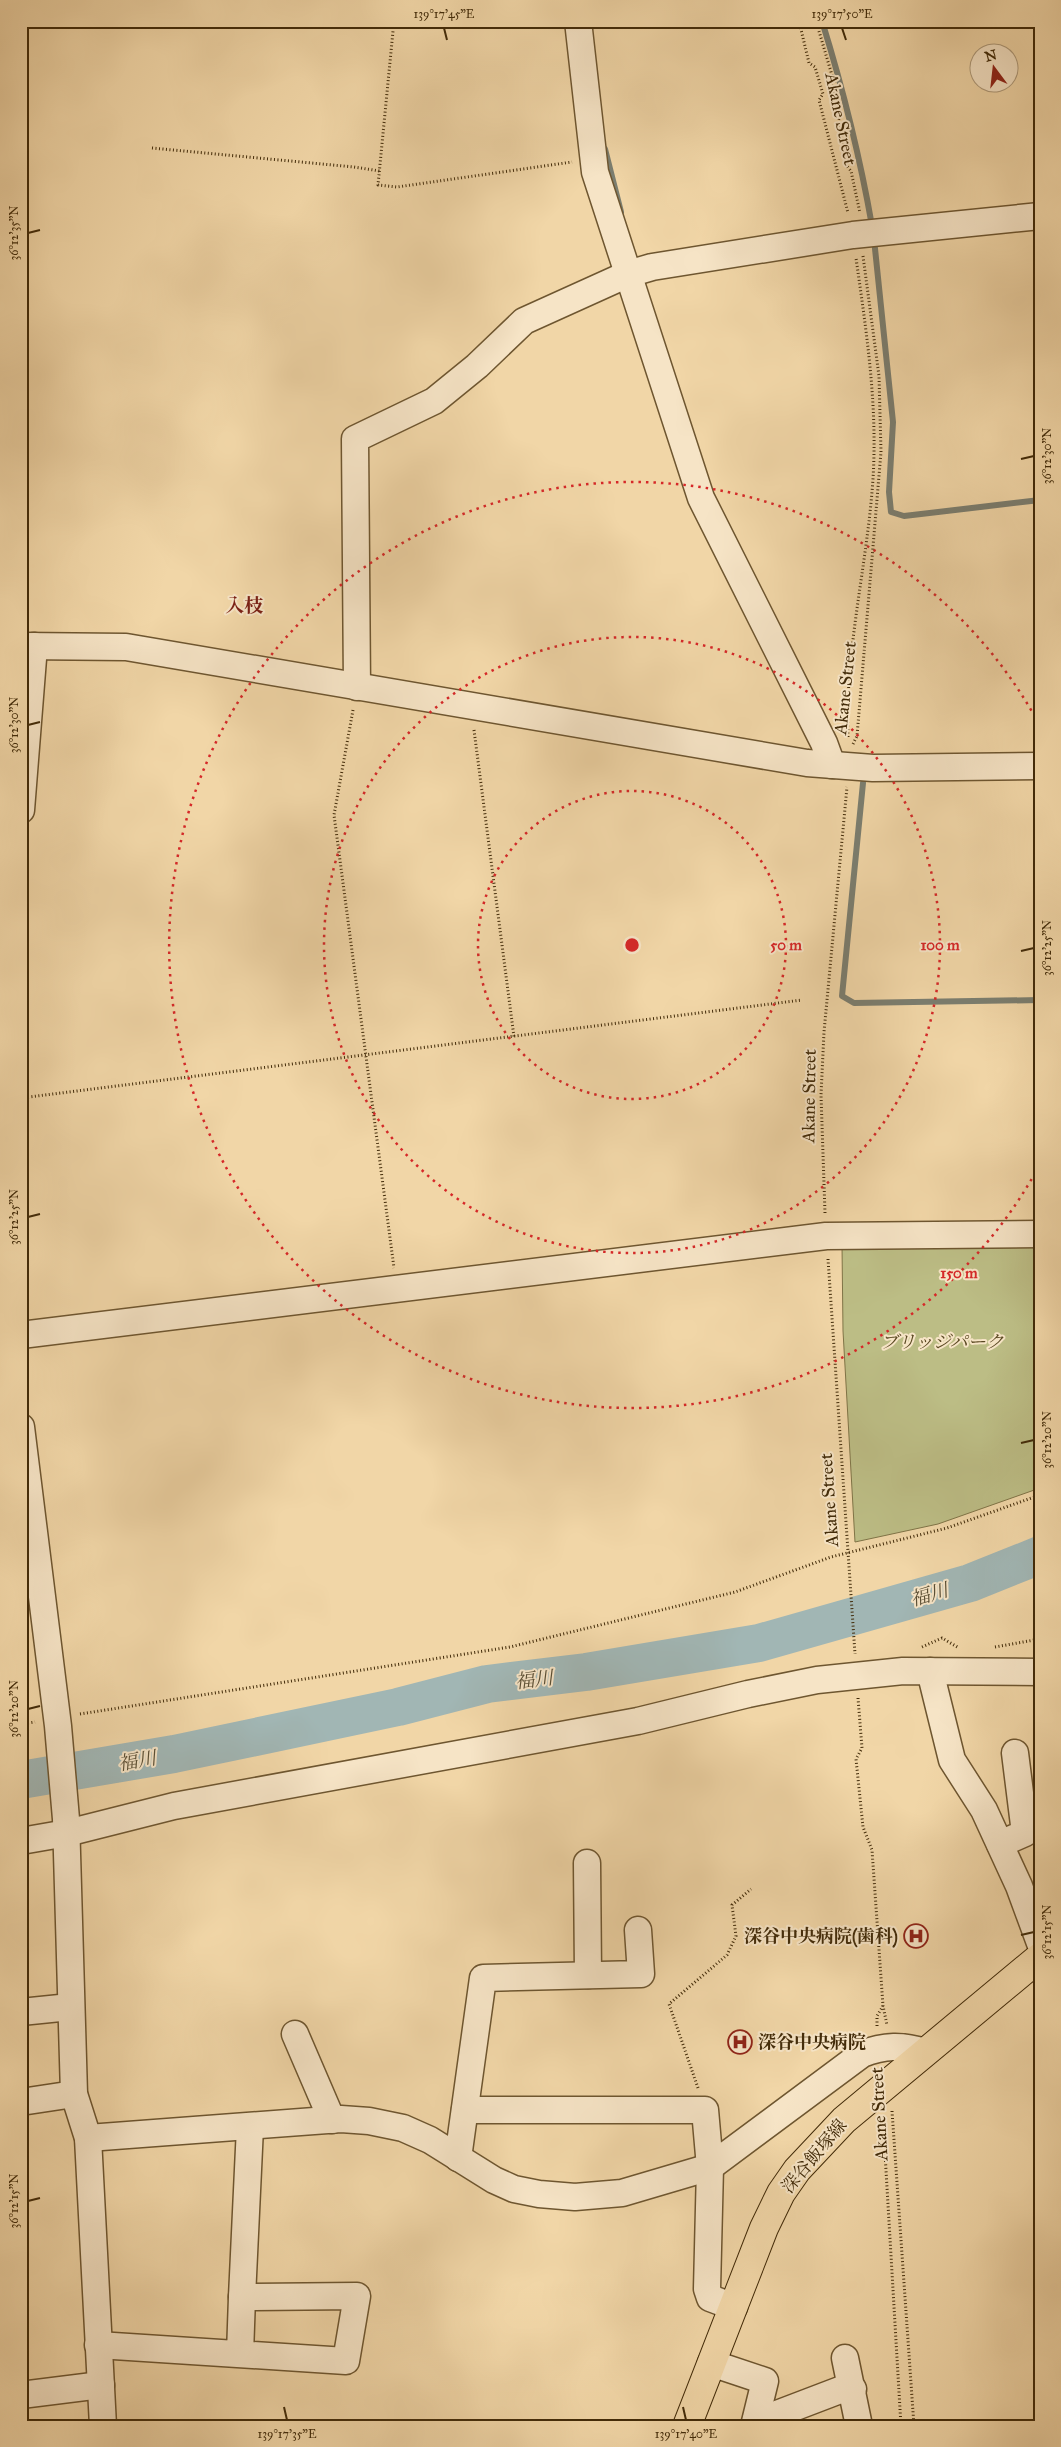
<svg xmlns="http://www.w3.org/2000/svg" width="1061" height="2447" font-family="'IM FELL Great Primer','Noto Serif JP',serif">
  <rect width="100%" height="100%" fill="#f1d6a7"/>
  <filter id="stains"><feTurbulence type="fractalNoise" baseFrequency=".004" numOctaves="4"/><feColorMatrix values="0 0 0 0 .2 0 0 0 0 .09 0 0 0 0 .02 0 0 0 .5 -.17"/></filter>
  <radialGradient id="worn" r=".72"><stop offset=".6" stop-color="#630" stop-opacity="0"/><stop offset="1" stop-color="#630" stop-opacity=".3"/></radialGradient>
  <!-- green -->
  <polygon fill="#bcbd85" stroke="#7f7447" points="1040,1242 1040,1488 938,1524 855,1542 843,1331 842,1245"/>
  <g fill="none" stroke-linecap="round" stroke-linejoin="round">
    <!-- stream -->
    <g stroke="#7b7e70" stroke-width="6">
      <path d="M822 21C843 89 860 157 872 226"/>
      <polyline points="605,149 621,212"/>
      <polyline points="874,239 893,422 889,492 891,512 904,516 1040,500"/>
      <polyline points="863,783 842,996 854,1003 1040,1000"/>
    </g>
    <!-- river -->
    <polyline stroke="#a1b6b4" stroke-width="38" points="21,1780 174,1754 398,1707 487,1684 586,1672 759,1643 970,1583 1040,1555"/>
    <!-- minor casing -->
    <g stroke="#6e5630" stroke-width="29">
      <g id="minor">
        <polyline points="578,21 595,172 701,498 824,743 832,765"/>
        <polyline points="21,646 126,647 807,763 873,768 1040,766"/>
        <polyline points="357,687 355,439 434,401 477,366 524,321 628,274 652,267 853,235 1040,216"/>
        <polyline points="21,810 34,646"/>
        <polyline points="21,1335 826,1236 1040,1234"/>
        <polyline points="21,1427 58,1726 66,1819 74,2094 88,2138 103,2426"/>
        <polyline points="930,1671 952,1760 984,1810 1019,1886 1040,1943"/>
        <polyline points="21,1841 67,1833 174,1806 638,1721 748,1694 817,1680 903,1671 1040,1672"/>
        <polyline points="1000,1844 1025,1833 1015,1753"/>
        <polyline points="587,1863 588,1975"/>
        <polyline points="21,2012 70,2007"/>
        <polyline points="295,2034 332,2120"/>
        <polyline points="21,2102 74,2094"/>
        <polyline points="465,2110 705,2110 710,2167 707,2289 710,2298 734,2307"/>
        <path d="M88 2138 341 2119 369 2121 403 2128 430 2140 494 2180 514 2189 539 2194 575 2197 622 2193 710 2167 862 2054C884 2045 903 2045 925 2052"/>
        <polyline points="458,2158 483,1978 641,1974 638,1930"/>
        <polyline points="242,2297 250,2127"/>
        <polyline points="98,2345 346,2361 357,2296 242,2297 240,2354"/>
        <polyline points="845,2358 859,2426"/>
        <polyline points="711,2363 765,2381 754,2426"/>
        <polyline points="21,2395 101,2385"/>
        <polyline points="756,2420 764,2419 840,2390 853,2389"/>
      </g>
    </g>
    <!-- major casing -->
    <g stroke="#422b09" stroke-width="30">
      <polyline id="major" points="687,2426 764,2228 781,2193 797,2170 844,2120 1040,1957"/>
    </g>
    <!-- path -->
    <g stroke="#422b09" stroke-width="3" stroke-dasharray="1 2.5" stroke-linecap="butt">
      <polyline points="394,21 378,185 397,187 572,162"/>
      <polyline points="799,21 809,63 815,67 823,94 819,100 848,213"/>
      <polyline points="816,21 834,82 833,87 840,115 838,122 847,166 851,171 860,213"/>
      <polyline points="152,148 354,167 380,171"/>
      <polyline points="353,710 334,815 394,1268"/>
      <polyline points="474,730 514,1037"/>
      <path d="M848 737C845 654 865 574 872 492 879 413 867 336 856 258"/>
      <polyline points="853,744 857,736 881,452 879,376 863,256"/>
      <polyline points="21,1098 802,1000"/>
      <polyline points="825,1213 821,1095 824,1032 847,787"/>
      <polyline points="828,1259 855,1654"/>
      <polyline points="922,1647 942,1638 959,1648"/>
      <polyline points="995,1647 1040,1639"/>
      <polyline points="858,1698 862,1748 856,1759 863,1827 872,1850 883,2006 887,2025"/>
      <polyline points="80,1714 510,1647 735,1592 831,1557 947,1528 1040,1495"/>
      <polyline points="21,1724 35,1722"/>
      <polyline points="877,2026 877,2016 883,2006"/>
      <polyline points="698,2088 669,2004 727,1955 736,1936 732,1905 751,1889"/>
      <polyline points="892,2111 914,2426"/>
      <polyline points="883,2119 901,2426"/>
    </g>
    <!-- minor -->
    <use href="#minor" stroke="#f6e4c6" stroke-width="26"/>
    <!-- major -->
    <use href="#major" stroke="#f1d6a7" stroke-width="28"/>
  </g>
  <!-- ticks -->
  <path fill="none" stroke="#422b09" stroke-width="2" d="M444 28 447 40M842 28 846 40M28 233 40 230M1021 459 1034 456M28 725 40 722M1021 951 1034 948M28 1217 40 1214M1021 1443 1034 1440M28 1709 40 1706M1021 1935 1034 1932M28 2201 40 2198M284 2407 287 2420M683 2407 686 2420"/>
  <!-- distance rings -->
  <g fill="none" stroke="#d62828" stroke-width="2.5" stroke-dasharray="2.5 5">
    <circle cx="632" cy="945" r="154"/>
    <circle cx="632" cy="945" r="308"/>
    <path d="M1039 1166A463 463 0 1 1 1039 724"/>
  </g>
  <!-- icons -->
  <defs>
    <g id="hospital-ring" transform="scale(1.25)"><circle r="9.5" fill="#f6e4c6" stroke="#8f2418" stroke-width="1.5"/><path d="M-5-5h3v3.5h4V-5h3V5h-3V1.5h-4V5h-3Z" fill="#8f2418"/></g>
  </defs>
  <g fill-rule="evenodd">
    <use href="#hospital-ring" x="916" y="1936"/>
    <use href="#hospital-ring" x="740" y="2042"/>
  </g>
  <g text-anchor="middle" stroke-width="4" stroke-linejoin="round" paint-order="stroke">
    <!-- street labels -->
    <g font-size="18" fill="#422b09" stroke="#f6e4c6">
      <text transform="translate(841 119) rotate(78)" y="6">Akane Street</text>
      <text transform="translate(845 688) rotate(-84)" y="6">Akane Street</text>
      <text transform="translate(809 1096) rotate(-89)" y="6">Akane Street</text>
      <text transform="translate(829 1500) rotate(-94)" y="6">Akane Street</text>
      <text transform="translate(879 2114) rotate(-93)" y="6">Akane Street</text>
      <text transform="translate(814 2156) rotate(-50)" y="6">深谷飯塚線</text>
    </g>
    <!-- park labels -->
    <g font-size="18" font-style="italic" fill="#5a4822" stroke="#f6e4c6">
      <text x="942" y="1348">ブリッジパーク</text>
    </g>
    <!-- poi labels -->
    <g font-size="18" font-weight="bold" fill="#422b09" stroke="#f6e4c6" text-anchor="end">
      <text x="898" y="1942">深谷中央病院(歯科)</text>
      <text x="758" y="2048" text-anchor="start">深谷中央病院</text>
    </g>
    <!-- neighbourhood labels -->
    <g font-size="19" font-weight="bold" fill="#7a1f14" stroke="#f6e4c6">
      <text x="244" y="612">入枝</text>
    </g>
    <!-- water labels -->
    <g font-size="19" font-style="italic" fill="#5a4e34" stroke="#f6e4c6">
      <text transform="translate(929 1594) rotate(-16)" y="7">福川</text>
      <text transform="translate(534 1679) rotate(-7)" y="7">福川</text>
      <text transform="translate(137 1760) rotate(-10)" y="7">福川</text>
    </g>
  </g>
  <circle cx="632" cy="945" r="8" fill="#d62828" stroke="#f6e4c6" stroke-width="2.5"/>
  <g font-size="15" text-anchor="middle" font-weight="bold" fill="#d62828" stroke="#f6e4c6" stroke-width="4" stroke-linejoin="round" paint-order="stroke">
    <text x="786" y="950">50 m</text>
    <text x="940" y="950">100 m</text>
    <text x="959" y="1278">150 m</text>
  </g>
  <!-- margin -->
  <rect width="1061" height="2447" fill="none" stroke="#f1d6a7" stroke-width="55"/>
  <!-- north arrow -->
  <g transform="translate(994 68) rotate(345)"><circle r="24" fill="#f6e4c6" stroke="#ae9a7a"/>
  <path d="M0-4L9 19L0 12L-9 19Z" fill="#8f2418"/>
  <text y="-8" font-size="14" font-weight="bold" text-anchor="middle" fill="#422b09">N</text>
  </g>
  <rect x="28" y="28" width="1006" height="2392" fill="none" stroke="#422b09" stroke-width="2"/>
  <g font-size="12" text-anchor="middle" fill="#422b09">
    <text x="444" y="18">139°17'45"E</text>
    <text x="842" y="18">139°17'50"E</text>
    <text transform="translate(14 233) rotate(-90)" y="4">36°12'35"N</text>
    <text transform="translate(1047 456) rotate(-90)" y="4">36°12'30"N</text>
    <text transform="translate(14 725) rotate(-90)" y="4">36°12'30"N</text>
    <text transform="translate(1047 948) rotate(-90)" y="4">36°12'25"N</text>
    <text transform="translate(14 1217) rotate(-90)" y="4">36°12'25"N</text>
    <text transform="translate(1047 1440) rotate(-90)" y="4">36°12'20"N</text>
    <text transform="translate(14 1709) rotate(-90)" y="4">36°12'20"N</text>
    <text transform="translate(1047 1932) rotate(-90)" y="4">36°12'15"N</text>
    <text transform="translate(14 2201) rotate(-90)" y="4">36°12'15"N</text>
    <text x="287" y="2438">139°17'35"E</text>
    <text x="686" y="2438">139°17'40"E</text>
  </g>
  <rect width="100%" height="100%" filter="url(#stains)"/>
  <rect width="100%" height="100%" fill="url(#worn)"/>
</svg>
